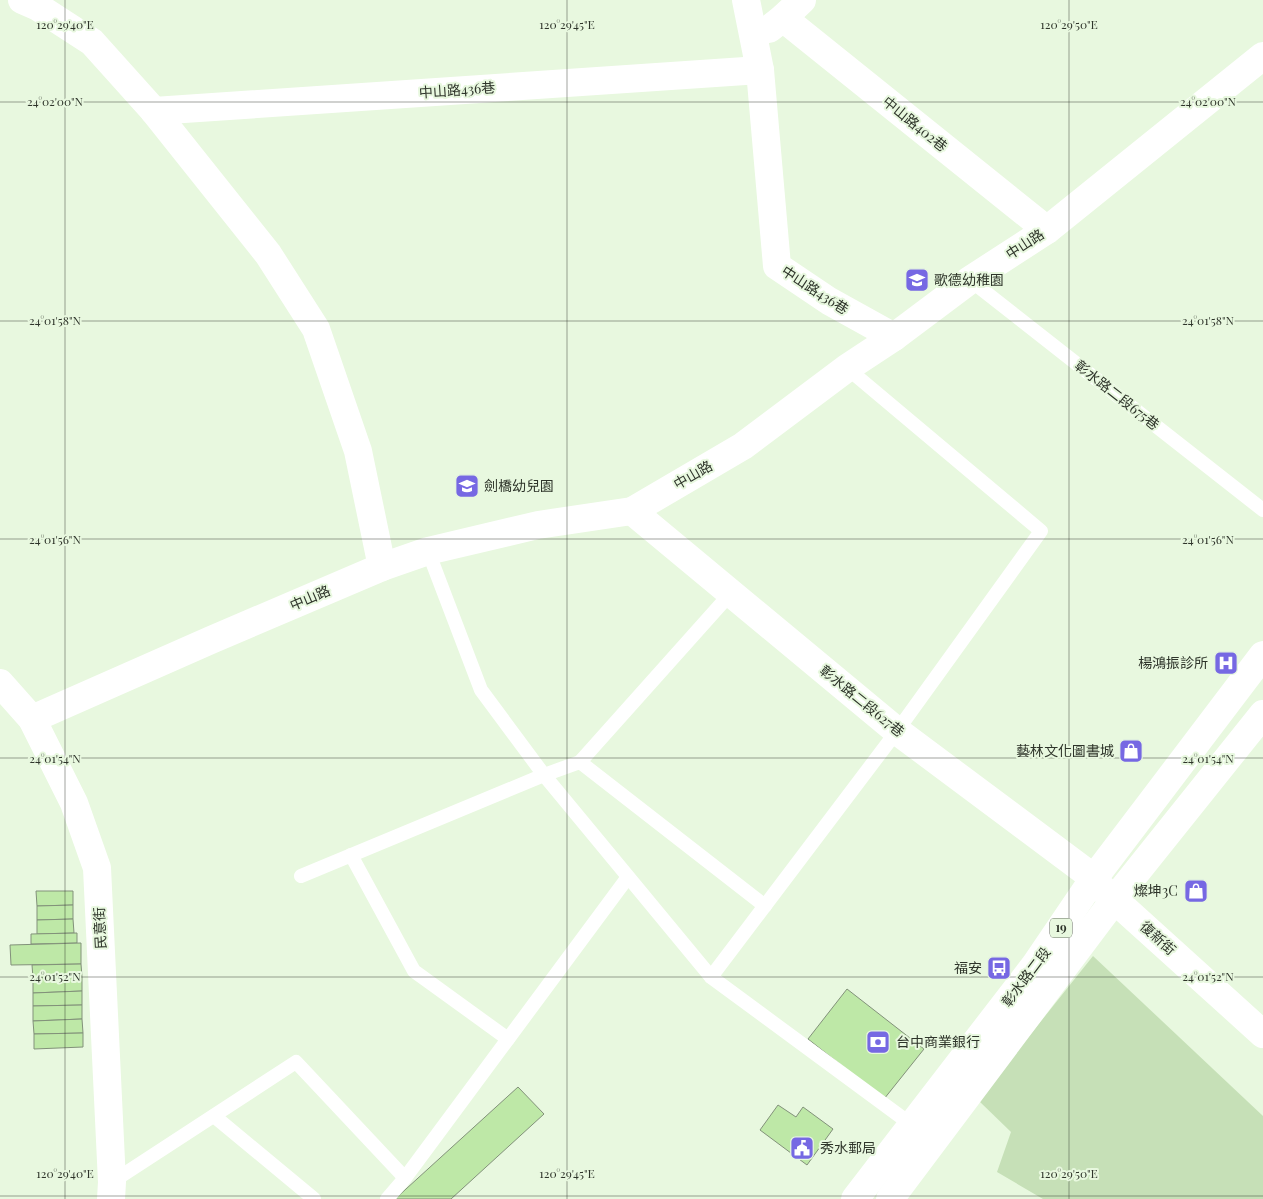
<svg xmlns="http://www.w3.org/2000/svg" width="1263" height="1199" font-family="'Playfair Display','Noto Sans TC',serif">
  <rect width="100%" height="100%" fill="#e8f8df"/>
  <!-- green -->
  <polygon fill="#c6e0b7" points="1093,956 1263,1116 1263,1199 1043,1199 997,1172 1011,1132 978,1100"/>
  <!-- building -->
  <g fill="#bee8a7" stroke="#82917a">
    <polygon points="36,891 73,891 73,905 37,906"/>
    <polygon points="73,905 73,919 37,920 37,906"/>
    <polygon points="73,919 74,933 37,934 37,920"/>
    <polygon points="77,933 77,943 31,944 31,934"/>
    <polygon points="81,943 81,964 11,965 10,945"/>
    <polygon points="81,964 82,977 33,978 32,965"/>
    <polygon points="82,977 82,991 33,993 33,978"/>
    <polygon points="847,989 924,1049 884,1099 808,1039"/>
    <polygon points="82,991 82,1005 33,1006 33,993"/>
    <polygon points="82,1005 82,1019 33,1021 33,1006"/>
    <polygon points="82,1019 83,1033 34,1034 33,1021"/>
    <polygon points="83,1033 83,1047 34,1049 34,1034"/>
    <polygon points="518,1087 544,1114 451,1199 395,1199"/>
    <polygon points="778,1105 796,1117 803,1107 833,1129 807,1165 760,1130"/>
  </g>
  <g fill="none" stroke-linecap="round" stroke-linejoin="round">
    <!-- lane -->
    <g stroke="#fff" stroke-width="14">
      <polyline points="970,280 1263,510"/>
      <polyline points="428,551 481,690 544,775 711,977 912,1125"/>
      <polyline points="580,762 765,906"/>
      <polyline points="351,855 414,971 508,1039"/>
      <polyline points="301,876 544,775 580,762 731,593"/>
      <polyline points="711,977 897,731 1041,531 847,368"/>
      <polyline points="214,1116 314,1199"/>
      <polyline points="112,1182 296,1062 405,1178"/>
      <polyline points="387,1199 405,1178 508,1039 628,877"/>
    </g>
    <!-- street -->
    <g stroke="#fff" stroke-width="28">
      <polyline points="22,0 38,7 92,42 154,111 268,254 316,329 358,451 382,567"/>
      <polyline points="746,0 760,70 777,266 829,301 894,337"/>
      <polyline points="783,18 1047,230"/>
      <polyline points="769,29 783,18 802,0"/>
      <polyline points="154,111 760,70"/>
      <polyline points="632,511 897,731 1094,878 1097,884 1263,1034"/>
    </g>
    <!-- secondary -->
    <g stroke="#fff" stroke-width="28">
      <polyline points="0,683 32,719 74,803 97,868 112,1182 111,1199"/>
      <polyline points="32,719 211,640 382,567 428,551 538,525 632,511 743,446 847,368 894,337 970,280 1047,230 1263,56"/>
    </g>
    <!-- primary -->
    <g stroke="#fff" stroke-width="28">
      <polyline points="855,1199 1035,965 1094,878 1263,655"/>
      <polyline points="890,1199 1115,899 1263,714"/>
    </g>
  </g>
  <!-- ticks -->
  <path fill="none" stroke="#2e342a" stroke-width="1" stroke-opacity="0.45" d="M65 0V1199M567 0V1199M1069 0V1199M0 102H1263M0 321H1263M0 539H1263M0 758H1263M0 977H1263M0 1196H1263"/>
  <!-- icons -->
  <defs>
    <g id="school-square" transform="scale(1.25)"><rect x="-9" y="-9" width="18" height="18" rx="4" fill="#7668e3" stroke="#e8f8df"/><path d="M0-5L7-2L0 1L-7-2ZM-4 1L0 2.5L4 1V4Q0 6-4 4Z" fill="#fff"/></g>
    <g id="hospital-square" transform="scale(1.25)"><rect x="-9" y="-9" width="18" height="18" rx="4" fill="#7668e3" stroke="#e8f8df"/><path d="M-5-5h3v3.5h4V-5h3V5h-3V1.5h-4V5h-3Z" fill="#fff"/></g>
    <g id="shop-square" transform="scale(1.25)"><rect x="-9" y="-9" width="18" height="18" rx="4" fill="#7668e3" stroke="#e8f8df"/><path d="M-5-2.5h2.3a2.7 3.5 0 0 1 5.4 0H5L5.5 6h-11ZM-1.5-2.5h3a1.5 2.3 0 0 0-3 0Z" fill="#fff"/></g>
    <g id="bus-square" transform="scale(1.25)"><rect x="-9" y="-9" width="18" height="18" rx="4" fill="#7668e3" stroke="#e8f8df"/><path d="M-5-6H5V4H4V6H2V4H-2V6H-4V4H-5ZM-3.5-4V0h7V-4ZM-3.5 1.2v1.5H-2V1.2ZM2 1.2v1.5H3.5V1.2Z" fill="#fff"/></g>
    <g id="bank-square" transform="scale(1.25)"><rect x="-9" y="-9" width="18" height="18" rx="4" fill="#7668e3" stroke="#e8f8df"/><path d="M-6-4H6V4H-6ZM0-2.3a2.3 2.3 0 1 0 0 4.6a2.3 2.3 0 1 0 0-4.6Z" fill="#fff"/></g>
    <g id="civic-square" transform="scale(1.25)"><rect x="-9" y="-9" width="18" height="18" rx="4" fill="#7668e3" stroke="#e8f8df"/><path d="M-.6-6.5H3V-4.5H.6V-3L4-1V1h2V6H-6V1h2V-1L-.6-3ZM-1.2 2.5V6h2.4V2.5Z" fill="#fff"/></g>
  </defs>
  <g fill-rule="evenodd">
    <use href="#school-square" x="917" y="280"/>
    <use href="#school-square" x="467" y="486"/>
    <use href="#hospital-square" x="1226" y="663"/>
    <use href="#shop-square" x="1131" y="751"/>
    <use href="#shop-square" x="1196" y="891"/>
    <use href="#bus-square" x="999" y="968"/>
    <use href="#bank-square" x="878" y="1042"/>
    <use href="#civic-square" x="802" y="1148"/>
  </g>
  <g text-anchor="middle" stroke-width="4" stroke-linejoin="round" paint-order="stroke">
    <!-- shield labels -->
    <rect fill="#e8f8df" stroke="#666f60" stroke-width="1" x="1050" y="918.5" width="22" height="19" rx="4"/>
    <g font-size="12" font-weight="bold" fill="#2e342a">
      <text x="1061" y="932">19</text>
    </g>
    <!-- street labels -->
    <g font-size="14" fill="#2e342a" stroke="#e8f8df">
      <text transform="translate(457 90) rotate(-4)" y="5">中山路436巷</text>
      <text transform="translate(915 124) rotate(39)" y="5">中山路402巷</text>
      <text transform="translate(1025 244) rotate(-33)" y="5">中山路</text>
      <text transform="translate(815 290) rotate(33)" y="5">中山路436巷</text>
      <text transform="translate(1117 395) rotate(38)" y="5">彰水路二段675巷</text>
      <text transform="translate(693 475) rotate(-30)" y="5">中山路</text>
      <text transform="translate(310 598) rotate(-23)" y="5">中山路</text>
      <text transform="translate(862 701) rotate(39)" y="5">彰水路二段627巷</text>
      <text transform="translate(100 928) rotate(-93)" y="5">民意街</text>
      <text transform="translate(1158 938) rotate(42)" y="5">復新街</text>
      <text transform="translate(1026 977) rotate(-53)" y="5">彰水路二段</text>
    </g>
    <!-- poi labels -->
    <g font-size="14" fill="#2e342a" stroke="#e8f8df" text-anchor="start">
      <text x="934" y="285">歌德幼稚園</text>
      <text x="484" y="491">劍橋幼兒園</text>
      <text x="1208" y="668" text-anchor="end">楊鴻振診所</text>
      <text x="1114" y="756" text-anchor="end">藝林文化圖書城</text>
      <text x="1178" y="896" text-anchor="end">燦坤3C</text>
      <text x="982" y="973" text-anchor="end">福安</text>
      <text x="896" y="1047">台中商業銀行</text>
      <text x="820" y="1153">秀水郵局</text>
    </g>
  </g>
  <g font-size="12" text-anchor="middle" fill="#2e342a" stroke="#e8f8df" stroke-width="4" stroke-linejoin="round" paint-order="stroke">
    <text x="65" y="29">120°29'40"E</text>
    <text x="567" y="29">120°29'45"E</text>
    <text x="1069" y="29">120°29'50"E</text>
    <text x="55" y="106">24°02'00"N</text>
    <text x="1208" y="106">24°02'00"N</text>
    <text x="55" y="325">24°01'58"N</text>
    <text x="1208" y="325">24°01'58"N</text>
    <text x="55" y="544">24°01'56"N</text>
    <text x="1208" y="544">24°01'56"N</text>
    <text x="55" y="763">24°01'54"N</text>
    <text x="1208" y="763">24°01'54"N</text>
    <text x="55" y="981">24°01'52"N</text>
    <text x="1208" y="981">24°01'52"N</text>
    <text x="65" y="1178">120°29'40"E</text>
    <text x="567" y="1178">120°29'45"E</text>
    <text x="1069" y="1178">120°29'50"E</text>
  </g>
</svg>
